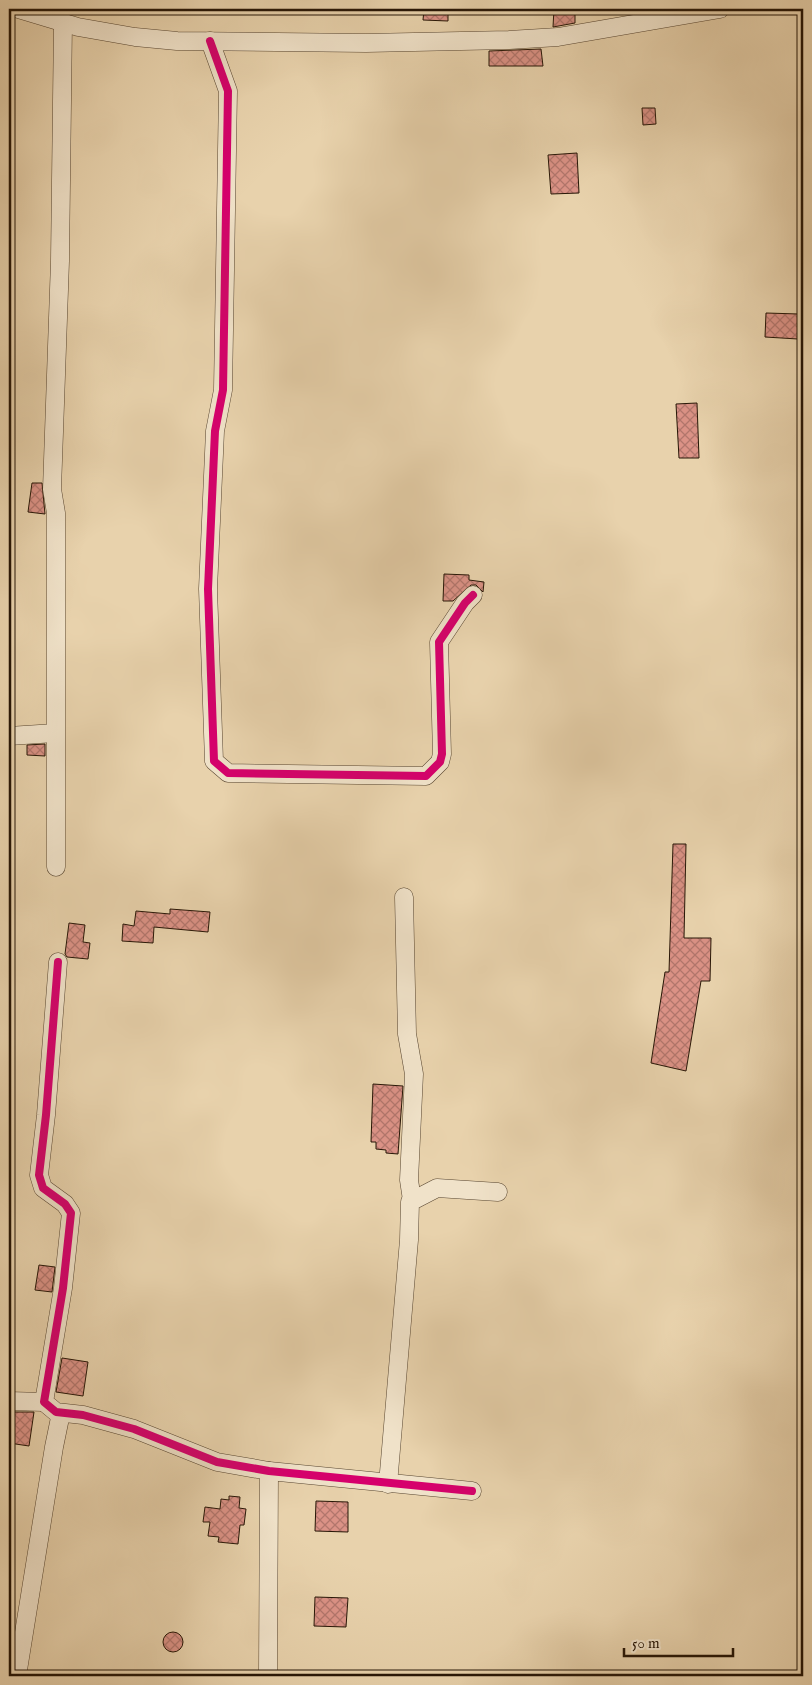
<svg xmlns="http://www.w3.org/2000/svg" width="812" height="1685" font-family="'IM FELL English',serif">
  <defs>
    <pattern id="building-cross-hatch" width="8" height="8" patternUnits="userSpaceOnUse" patternTransform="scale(1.25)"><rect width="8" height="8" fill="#db9286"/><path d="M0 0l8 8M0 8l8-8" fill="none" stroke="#b2766c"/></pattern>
  </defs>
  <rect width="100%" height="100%" fill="#e8d2ac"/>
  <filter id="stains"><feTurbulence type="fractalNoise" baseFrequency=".004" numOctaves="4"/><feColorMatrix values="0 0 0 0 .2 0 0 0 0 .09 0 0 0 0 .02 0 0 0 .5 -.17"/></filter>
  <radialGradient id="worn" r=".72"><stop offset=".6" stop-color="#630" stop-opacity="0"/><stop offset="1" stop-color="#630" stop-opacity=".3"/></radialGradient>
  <!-- building -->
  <g fill="url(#building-cross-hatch)" stroke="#271606">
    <polygon points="424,9 448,9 448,21 423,20"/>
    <polygon points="554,9 575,10 575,23 553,27"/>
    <polygon points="541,49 543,66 489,66 489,51"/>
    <polygon points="642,108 655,108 656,124 643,125"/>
    <polygon points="577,153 579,193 551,194 548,155"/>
    <polygon points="766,313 799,314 798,339 765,337"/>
    <polygon points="697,403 699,458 679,458 676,404"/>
    <polygon points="32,483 42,483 45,514 28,512"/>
    <polygon points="444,574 469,575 469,580 484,582 483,592 476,585 471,585 453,601 443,601"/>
    <polygon points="45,744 45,756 27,755 27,745"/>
    <polygon points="673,844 686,844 684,938 711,938 710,981 701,981 686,1071 651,1063 665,972 669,972"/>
    <polygon points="170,909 210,912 208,932 154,927 153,943 122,941 123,924 134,926 136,911 170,914"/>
    <polygon points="69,923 85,925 83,942 90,943 88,959 67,957 65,954"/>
    <polygon points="373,1084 403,1086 398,1154 386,1153 386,1150 376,1149 376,1142 371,1142"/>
    <polygon points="39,1265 55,1267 52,1292 35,1290"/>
    <polygon points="62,1358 88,1362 83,1396 56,1392"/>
    <polygon points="9,1412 34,1412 29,1446 9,1443"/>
    <polygon points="229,1496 240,1497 239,1508 246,1509 244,1525 240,1525 238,1544 218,1542 219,1537 208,1536 210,1522 203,1522 205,1507 220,1509 221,1499 229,1500"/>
    <polygon points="316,1501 348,1502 348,1532 315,1531"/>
    <polygon points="315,1597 348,1598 346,1627 314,1626"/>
    <circle cx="173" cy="1642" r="10"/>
  </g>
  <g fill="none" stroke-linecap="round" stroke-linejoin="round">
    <!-- minor casing -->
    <g stroke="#574530" stroke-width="19">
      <g id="minor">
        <polyline points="18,9 78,27 135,37 177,41 366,43 509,40 558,37 720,9"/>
        <polyline points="210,41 228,91 223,390 215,431 208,589 214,761 228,773 426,776 440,762 442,754 439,642 465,603 473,595"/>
        <polyline points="9,736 55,733"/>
        <polyline points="56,867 56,513 52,489 60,261 63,22"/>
        <polyline points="404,897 407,1034 414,1074 409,1180 412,1200"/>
        <polyline points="58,962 46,1115 39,1175 43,1188 65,1204 71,1213 63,1288 44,1402 56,1412 83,1415 134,1429 217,1462 269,1471 472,1491"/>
        <polyline points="9,1401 44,1402"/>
        <polyline points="388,1484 409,1240 410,1202 437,1188 498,1192"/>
        <polyline points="17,1676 54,1447 61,1413"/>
        <polyline points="268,1676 269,1471"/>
      </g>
    </g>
    <!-- minor -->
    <use href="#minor" stroke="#f0e2c9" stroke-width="18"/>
    <!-- cycleway casing -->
    <g stroke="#f0e2c9" stroke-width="11">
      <g id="cycleway">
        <polyline points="210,41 228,91 223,390 215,431 208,589 214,761 228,773 426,776 440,762 442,754 439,642 465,603 473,595"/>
        <polyline points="58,962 46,1115 39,1175 43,1188 65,1204 71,1213 63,1288 44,1402 56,1412 83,1415 134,1429 217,1462 269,1471 472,1491"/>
      </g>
    </g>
    <!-- cycleway -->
    <use href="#cycleway" stroke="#d6006c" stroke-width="8"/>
  </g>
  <!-- margin -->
  <rect width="812" height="1685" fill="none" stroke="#e8d2ac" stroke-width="30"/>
  <rect x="10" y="10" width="792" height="1665" fill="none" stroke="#271606" stroke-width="2.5"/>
  <rect x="15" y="15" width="782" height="1655" fill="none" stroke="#271606"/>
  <!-- scale -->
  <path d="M624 1648v8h109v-8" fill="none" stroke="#271606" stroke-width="2.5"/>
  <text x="632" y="1648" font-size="15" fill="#271606" stroke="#f0e2c9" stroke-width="4" paint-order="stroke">50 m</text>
  <rect width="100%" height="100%" filter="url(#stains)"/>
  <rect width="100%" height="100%" fill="url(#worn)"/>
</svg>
